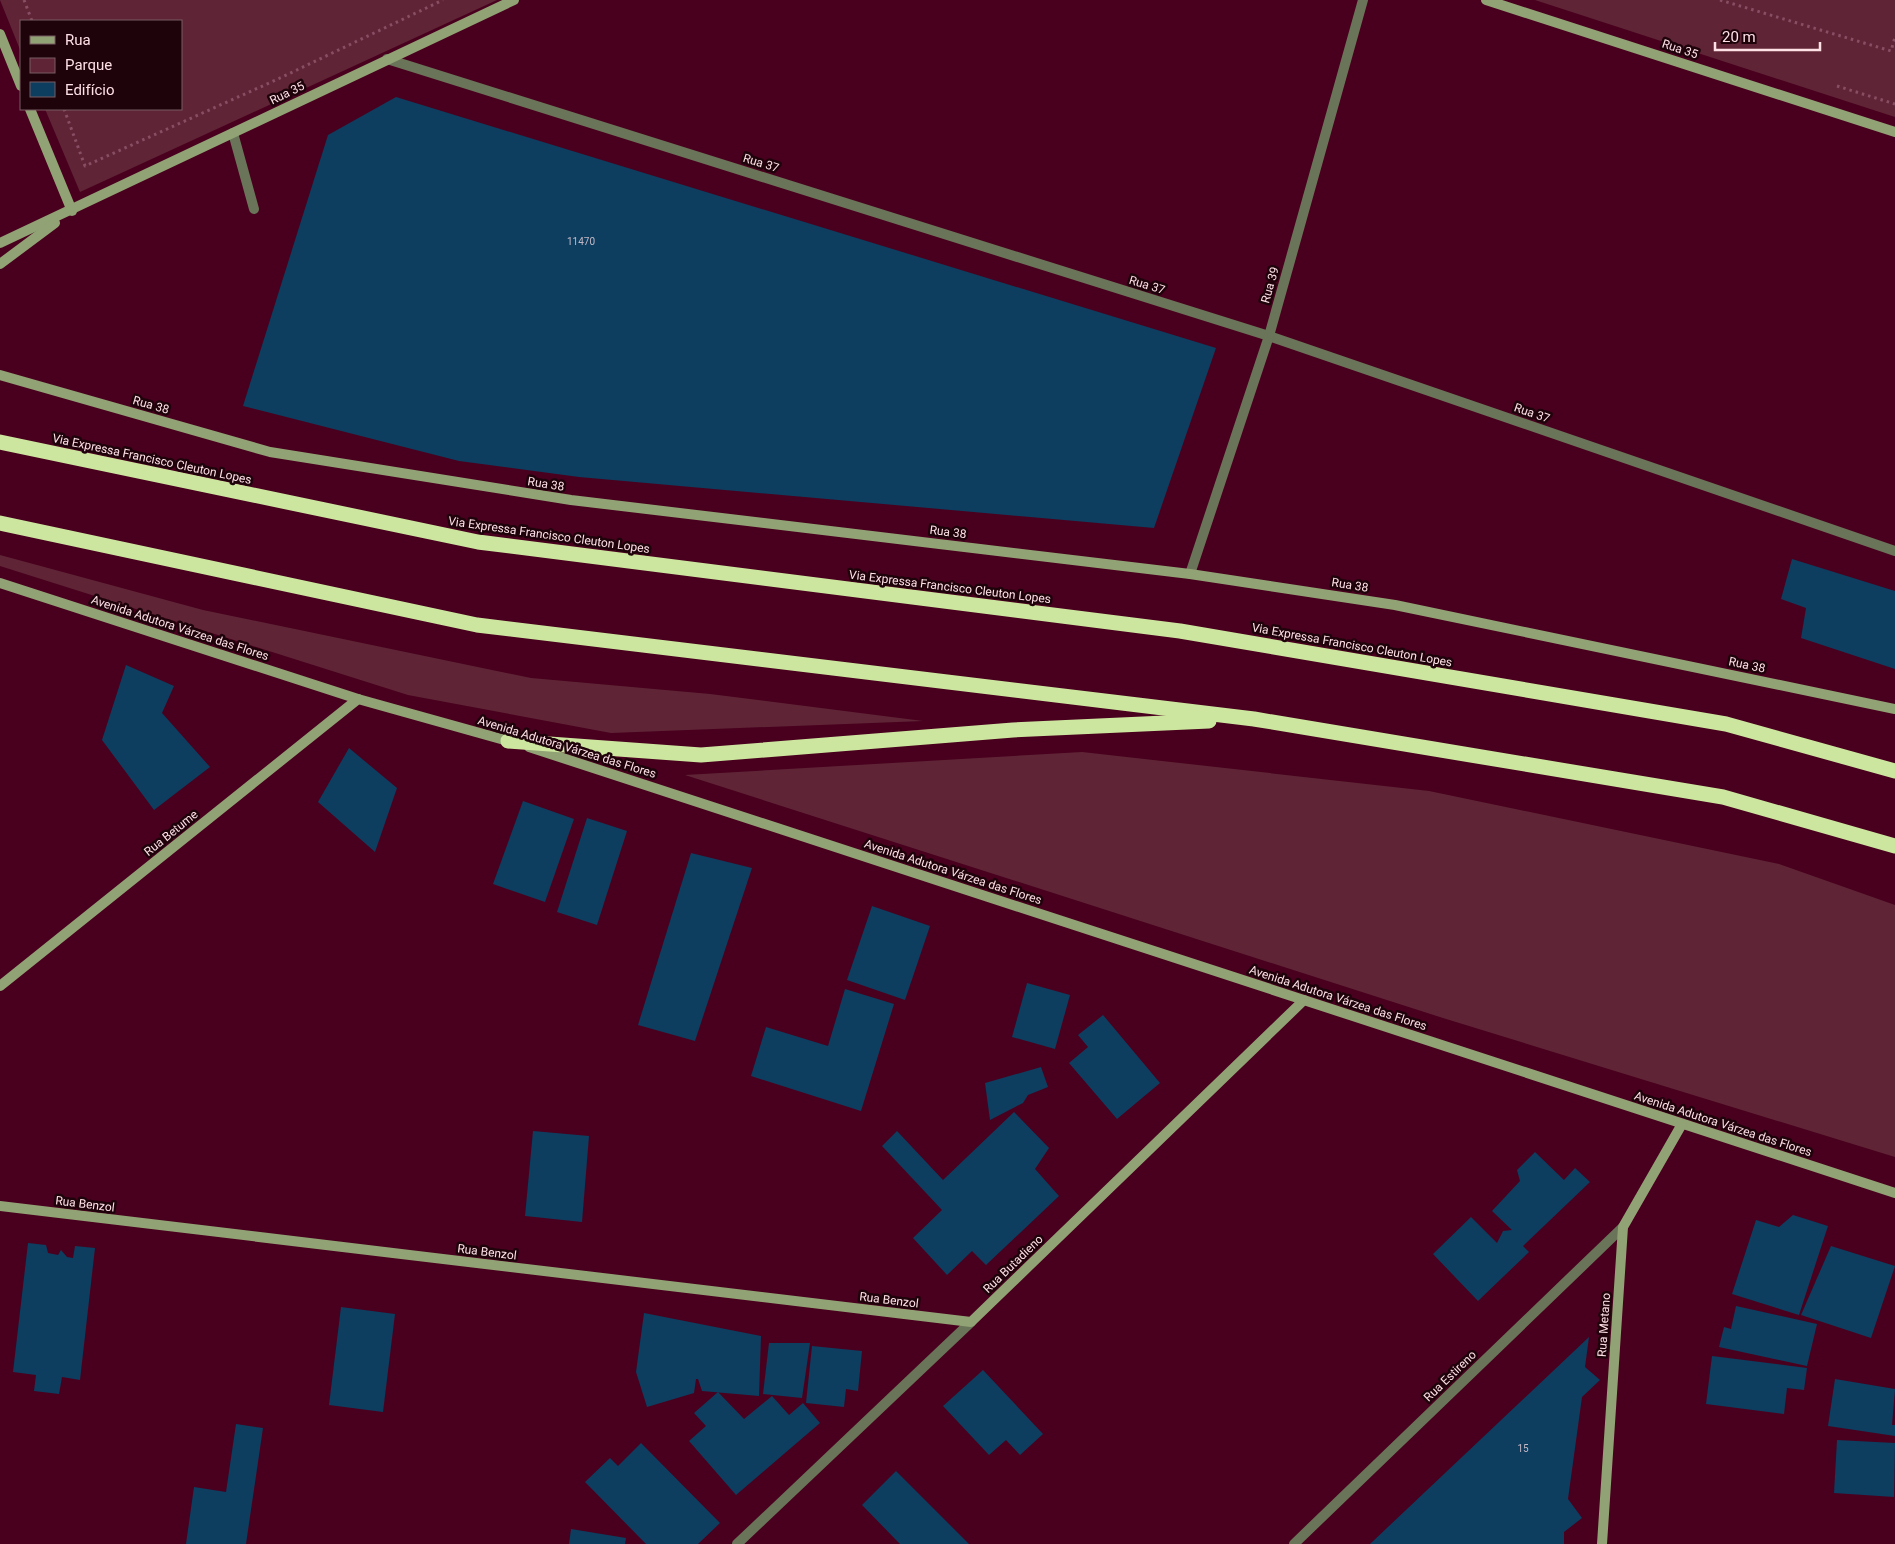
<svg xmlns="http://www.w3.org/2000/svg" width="1895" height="1544" font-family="Roboto,sans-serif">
  <rect width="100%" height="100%" fill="#49001e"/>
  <!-- green -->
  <g fill="#5f2536">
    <polygon points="0,0 497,0 80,192 45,109 181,109 181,21 21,21 21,52"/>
    <polygon points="1535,0 1895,0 1895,117"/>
    <polygon points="0,555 203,610 531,678 710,694 923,721 611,733 408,695 0,566"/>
    <polygon points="1082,752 1429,791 1779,864 1895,905 1895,1157 1443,1018 685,775"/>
  </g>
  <!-- building -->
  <g fill="#0d3d5f">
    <polygon points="396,97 1216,348 1154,528 579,477 459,461 243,406 328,135"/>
    <polygon points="1792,559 1895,591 1895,669 1801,638 1806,608 1781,599"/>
    <polygon points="126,665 174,686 162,713 210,767 154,810 102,740"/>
    <polygon points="349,748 397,788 375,852 318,802"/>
    <polygon points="523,801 574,819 545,902 493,884"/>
    <polygon points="587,818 627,831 597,925 557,912"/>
    <polygon points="691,853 752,868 695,1041 638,1025"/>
    <polygon points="872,906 930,926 905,1000 847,980"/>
    <polygon points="1027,983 1070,995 1055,1049 1012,1037"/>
    <polygon points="845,989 894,1004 861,1111 751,1076 766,1027 828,1046"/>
    <polygon points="1103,1015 1160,1083 1117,1119 1069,1063 1088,1047 1078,1035"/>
    <polygon points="1041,1067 1048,1087 1028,1095 1023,1103 990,1120 985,1083"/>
    <polygon points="1014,1112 1049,1148 1035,1169 1059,1196 986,1265 972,1251 947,1275 913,1238 942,1210 882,1146 897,1131 943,1180"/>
    <polygon points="533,1131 589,1136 582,1222 525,1216"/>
    <polygon points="1535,1152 1564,1180 1575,1168 1590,1182 1523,1246 1529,1252 1478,1301 1433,1254 1471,1217 1497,1243 1503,1231 1512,1230 1492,1211 1520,1181 1517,1170"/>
    <polygon points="1793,1215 1828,1226 1799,1315 1732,1294 1756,1220 1779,1227"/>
    <polygon points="28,1243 46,1245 48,1253 58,1255 61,1250 67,1257 73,1258 75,1246 95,1248 80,1380 62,1377 59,1394 34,1391 36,1375 13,1372"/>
    <polygon points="1831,1246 1895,1266 1871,1338 1801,1315"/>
    <polygon points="1736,1306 1817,1324 1807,1366 1719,1347 1724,1327 1731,1329"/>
    <polygon points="341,1307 395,1314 383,1412 329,1405"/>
    <polygon points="644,1313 761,1336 759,1396 702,1391 698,1379 696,1379 694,1393 647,1407 636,1372"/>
    <polygon points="1589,1337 1585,1367 1600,1380 1582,1397 1568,1499 1582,1518 1564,1532 1564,1544 1370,1544"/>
    <polygon points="769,1343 810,1343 802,1398 763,1394"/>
    <polygon points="812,1346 862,1351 858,1391 846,1389 844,1407 806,1403"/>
    <polygon points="1712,1356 1807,1368 1804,1390 1787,1388 1784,1414 1706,1404"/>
    <polygon points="983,1370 1043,1434 1020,1455 1006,1440 989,1455 943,1406"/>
    <polygon points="1835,1379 1895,1389 1892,1425 1895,1425 1895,1436 1828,1426"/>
    <polygon points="718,1392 744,1419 772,1396 789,1415 803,1403 820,1423 736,1495 689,1441 706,1426 694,1413"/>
    <polygon points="236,1424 263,1428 246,1544 186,1544 194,1487 226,1492"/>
    <polygon points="1837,1440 1895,1443 1894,1497 1834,1493"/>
    <polygon points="641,1443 720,1523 698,1544 646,1544 585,1482 610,1458 618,1466"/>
    <polygon points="896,1471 969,1544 900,1544 862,1505"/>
    <polygon points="571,1529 626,1538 625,1544 569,1544"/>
  </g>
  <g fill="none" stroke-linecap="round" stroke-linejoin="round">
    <!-- path -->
    <g stroke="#884e64" stroke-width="3" stroke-dasharray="2.5 4" stroke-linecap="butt">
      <polyline points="24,0 32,21"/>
      <polyline points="1720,0 1891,51 1895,37"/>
      <polyline points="1837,86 1895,104"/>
      <polyline points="64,109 85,166 278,79 443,0"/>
    </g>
    <!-- lane -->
    <polyline stroke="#6a7459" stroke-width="10" points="233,133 254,209"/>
    <!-- street -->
    <g stroke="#6a7459" stroke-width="10">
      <polyline points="387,59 1269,336 1895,551"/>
      <polyline points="1190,574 1269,336 1363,0"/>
      <polyline points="737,1544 971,1322"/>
      <polyline points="1294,1544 1623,1227"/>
    </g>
    <!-- secondary -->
    <g stroke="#91a275" stroke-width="10">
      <polyline points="1486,0 1895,132"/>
      <polyline points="0,34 21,86"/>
      <polyline points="30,109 72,211"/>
      <polyline points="0,243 514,0"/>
      <polyline points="0,264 55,223"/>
      <polyline points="0,375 270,452 571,500 1190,574 1395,605 1895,709"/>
      <polyline points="0,583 358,699 512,742"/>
      <polyline points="529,747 1895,1193"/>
      <polyline points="0,986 358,699"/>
      <polyline points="0,1206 971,1322 1304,1000"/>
      <polyline points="1602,1544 1623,1227 1682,1124"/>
    </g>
    <!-- highway -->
    <g stroke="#cce69f" stroke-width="15">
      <polyline points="0,442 478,542 1180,631 1726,724 1895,771"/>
      <polyline points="0,523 477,625 1254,719 1723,797 1895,846"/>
      <polyline points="508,741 701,755 1013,730 1209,721"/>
    </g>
  </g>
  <g text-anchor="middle" stroke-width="5" stroke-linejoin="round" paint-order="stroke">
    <!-- number labels -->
    <g font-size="10" fill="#c2b8c5">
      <text x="581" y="245">11470</text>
      <text x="1523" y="1452">15</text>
    </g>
    <!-- street labels -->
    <g font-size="12" fill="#fee1e7" stroke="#1f030b">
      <text transform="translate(1680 49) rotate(18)" y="4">Rua 35</text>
      <text transform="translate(287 93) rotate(-26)" y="4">Rua 35</text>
      <text transform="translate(761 163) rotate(17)" y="4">Rua 37</text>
      <text transform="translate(1147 285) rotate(17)" y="4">Rua 37</text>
      <text transform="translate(1270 285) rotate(-74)" y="4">Rua 39</text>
      <text transform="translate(151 405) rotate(16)" y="4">Rua 38</text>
      <text transform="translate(1532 413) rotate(19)" y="4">Rua 37</text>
      <text transform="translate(152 459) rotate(12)" y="4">Via Expressa Francisco Cleuton Lopes</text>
      <text transform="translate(546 484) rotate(9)" y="4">Rua 38</text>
      <text transform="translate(948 532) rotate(7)" y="4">Rua 38</text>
      <text transform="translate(549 535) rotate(8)" y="4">Via Expressa Francisco Cleuton Lopes</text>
      <text transform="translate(1350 585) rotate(9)" y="4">Rua 38</text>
      <text transform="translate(950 587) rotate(7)" y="4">Via Expressa Francisco Cleuton Lopes</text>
      <text transform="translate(180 628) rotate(18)" y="4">Avenida Adutora Várzea das Flores</text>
      <text transform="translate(1352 645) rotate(10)" y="4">Via Expressa Francisco Cleuton Lopes</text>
      <text transform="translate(1747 665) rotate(12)" y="4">Rua 38</text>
      <text transform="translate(567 747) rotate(17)" y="4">Avenida Adutora Várzea das Flores</text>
      <text transform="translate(171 833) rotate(-39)" y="4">Rua Betume</text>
      <text transform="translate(953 872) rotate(18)" y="4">Avenida Adutora Várzea das Flores</text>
      <text transform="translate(1338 998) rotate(18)" y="4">Avenida Adutora Várzea das Flores</text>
      <text transform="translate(1723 1124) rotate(18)" y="4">Avenida Adutora Várzea das Flores</text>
      <text transform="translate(85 1204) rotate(7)" y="4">Rua Benzol</text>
      <text transform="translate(487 1252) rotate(7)" y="4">Rua Benzol</text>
      <text transform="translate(1013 1264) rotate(-44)" y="4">Rua Butadieno</text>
      <text transform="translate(889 1300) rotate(7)" y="4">Rua Benzol</text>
      <text transform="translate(1604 1325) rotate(-86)" y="4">Rua Metano</text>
      <text transform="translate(1450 1376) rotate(-44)" y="4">Rua Estireno</text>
    </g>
  </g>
  <!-- legend -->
  <rect x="20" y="20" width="162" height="90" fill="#1f030b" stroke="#785c63"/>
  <rect x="30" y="36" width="25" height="8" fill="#91a275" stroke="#785c63"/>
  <text x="65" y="45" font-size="15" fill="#fee1e7">Rua</text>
  <rect x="30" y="58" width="25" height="15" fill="#5f2536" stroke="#785c63"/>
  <text x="65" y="70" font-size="15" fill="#fee1e7">Parque</text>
  <rect x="30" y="82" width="25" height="15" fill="#0d3d5f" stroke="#785c63"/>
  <text x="65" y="95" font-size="15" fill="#fee1e7">Edifício</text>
  <!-- scale -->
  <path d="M1715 42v8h105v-8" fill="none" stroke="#fee1e7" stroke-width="2.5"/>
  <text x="1722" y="42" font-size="15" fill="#fee1e7" stroke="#1f030b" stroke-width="4" paint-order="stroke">20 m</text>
</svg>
